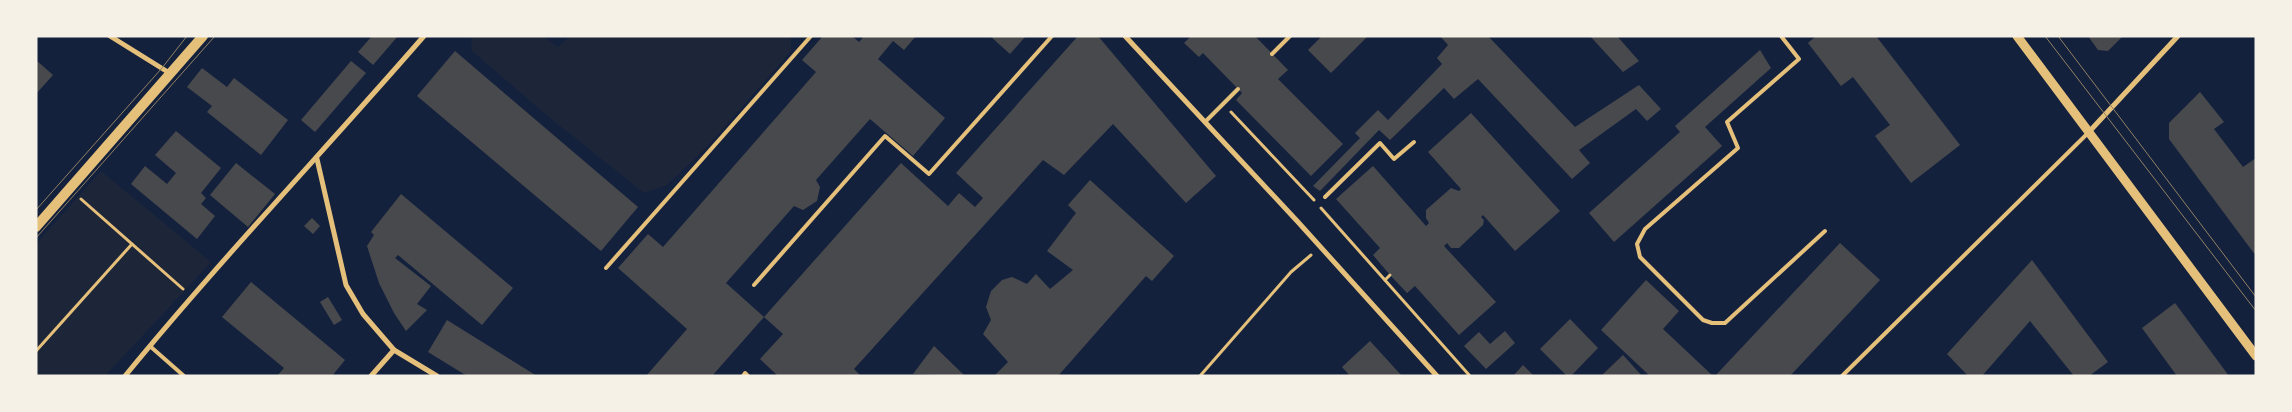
<svg xmlns="http://www.w3.org/2000/svg" width="2292" height="412" font-family="Overpass,sans-serif">
  <rect width="100%" height="100%" fill="#14213d"/>
  <!-- green -->
  <g fill="#1d2539">
    <polygon points="474,36 542,36 558,47 570,36 791,36 791,51 707,147 667,185 644,193 544,113 472,51 471,39"/>
    <polygon points="101,171 211,262 105,376 36,376 36,244"/>
  </g>
  <!-- building -->
  <g fill="#48494c">
    <polygon points="372,36 398,36 373,65 358,52"/>
    <polygon points="823,36 852,36 859,42 864,36 916,36 904,50 893,41 878,59 945,118 913,156 870,119 816,180 820,187 817,201 803,210 794,206 726,283 764,317 712,376 646,376 687,329 618,268 648,234 663,247 816,72 802,60"/>
    <polygon points="990,36 1026,36 1010,54"/>
    <polygon points="1078,36 1098,36 1216,176 1186,203 1113,124 1064,175 1043,160 854,369 861,376 778,376 760,359 783,334 764,317 901,163 948,206 959,193 975,207 983,198 956,173"/>
    <polygon points="1191,36 1255,36 1288,70 1278,79 1343,144 1311,176 1236,100 1242,93 1203,53 1199,57 1184,43"/>
    <polygon points="1322,36 1368,36 1331,73 1308,50"/>
    <polygon points="1440,36 1488,36 1575,127 1639,85 1661,109 1647,121 1636,109 1579,150 1590,163 1572,179 1478,79 1454,99 1444,88 1390,140 1379,130 1320,191 1313,186 1360,138 1355,133 1378,110 1388,120 1442,64 1437,58 1448,45"/>
    <polygon points="1590,36 1617,36 1639,61 1623,72"/>
    <polygon points="1816,36 1876,36 1960,145 1911,183 1875,136 1890,125 1853,77 1841,86 1808,43"/>
    <polygon points="2088,36 2123,36 2108,51 2098,50"/>
    <polygon points="1760,50 1771,68 1705,127 1722,146 1614,242 1589,213 1680,132 1675,126"/>
    <polygon points="455,51 638,207 601,251 417,96"/>
    <polygon points="36,60 53,75 36,94"/>
    <polygon points="351,61 366,73 315,132 301,120"/>
    <polygon points="202,68 227,87 234,78 288,120 261,155 207,112 212,106 187,87"/>
    <polygon points="2200,92 2224,122 2214,129 2243,167 2256,158 2256,256 2169,139 2169,123"/>
    <polygon points="1471,113 1560,211 1515,251 1483,215 1481,217 1484,220 1483,225 1459,248 1451,248 1447,243 1444,246 1496,302 1459,335 1415,286 1407,293 1390,275 1373,255 1380,248 1336,199 1373,166 1426,226 1429,223 1426,218 1426,210 1451,188 1459,191 1461,189 1428,152"/>
    <polygon points="176,131 221,168 201,193 206,198 201,204 215,216 197,239 131,184 145,166 167,184 176,173 155,155"/>
    <polygon points="236,163 275,194 248,227 210,195"/>
    <polygon points="1090,180 1174,256 1152,281 1146,276 1058,376 994,376 1008,362 983,334 991,320 986,307 991,291 1002,280 1012,277 1027,284 1036,274 1050,289 1073,270 1047,251 1076,213 1068,205"/>
    <polygon points="401,194 513,288 482,325 398,255 395,258 431,286 417,304 427,310 406,331 394,313 379,283 367,246 374,235 371,232"/>
    <polygon points="312,218 320,226 313,234 304,226"/>
    <polygon points="1840,243 1880,280 1790,376 1715,376"/>
    <polygon points="2032,260 2108,362 2089,376 2074,376 2030,321 1982,376 1968,376 1947,354"/>
    <polygon points="1646,280 1679,311 1663,329 1713,376 1650,376 1601,330"/>
    <polygon points="251,282 345,360 332,376 277,376 284,368 222,317"/>
    <polygon points="328,297 342,320 334,325 320,302"/>
    <polygon points="2175,303 2229,376 2177,376 2142,328"/>
    <polygon points="1570,319 1598,348 1571,376 1567,376 1540,349"/>
    <polygon points="447,320 537,376 467,376 428,352"/>
    <polygon points="1505,331 1515,343 1486,369 1464,346 1479,332 1490,344"/>
    <polygon points="1370,341 1402,376 1350,376 1342,367"/>
    <polygon points="934,346 965,376 913,374"/>
    <polygon points="1623,355 1642,376 1601,376"/>
    <polygon points="1523,365 1534,376 1513,376"/>
  </g>
  <g fill="none" stroke-linecap="round" stroke-linejoin="round">
    <!-- path -->
    <g stroke="#e5c07b" stroke-width="3">
      <polyline points="1231,112 1314,200"/>
      <polyline points="81,199 183,289"/>
      <polyline points="1321,208 1470,376"/>
      <polyline points="1385,280 1390,275"/>
      <polyline points="36,351 132,244"/>
      <polyline points="1200,376 1291,272 1311,255"/>
    </g>
    <!-- service -->
    <g stroke="#e5c07b" stroke-width="4">
      <polyline points="1781,36 1799,59 1727,122 1738,148 1645,229 1637,244 1640,257 1703,320 1712,323 1725,323 1825,231"/>
      <polyline points="1272,54 1290,36"/>
      <polyline points="1206,121 1238,89"/>
      <polyline points="1325,197 1380,143 1394,159 1414,142"/>
      <polyline points="606,268 811,36"/>
      <polyline points="754,285 885,136 929,174 1052,36"/>
      <polyline points="151,347 184,376"/>
      <polyline points="743,376 745,373 748,376"/>
      <polyline points="1842,376 2088,133"/>
    </g>
    <!-- minor -->
    <g stroke="#e5c07b" stroke-width="5">
      <polyline points="110,36 171,74"/>
      <polyline points="1125,36 1298,222 1437,376"/>
      <polyline points="2088,133 2178,36"/>
      <polyline points="317,159 346,285 363,314 394,350 437,376"/>
      <path d="M125 376C221 259 325 150 424 36"/>
      <polyline points="371,376 394,350"/>
    </g>
    <!-- tertiary -->
    <polyline stroke="#e5c07b" stroke-width="9" points="2017,36 2256,356"/>
    <!-- secondary -->
    <polyline stroke="#e5c07b" stroke-width="10" points="36,227 203,36"/>
    <!-- tram -->
    <g stroke="#918062" stroke-width="1">
      <polyline points="2045,36 2256,311"/>
      <polyline points="2058,36 2256,297"/>
      <polyline points="36,210 162,68 187,36"/>
      <polyline points="36,238 215,36"/>
    </g>
  </g>
  <!-- border -->
  <rect width="2292" height="412" fill="none" stroke="#f6f1e7" stroke-width="75"/>
</svg>
